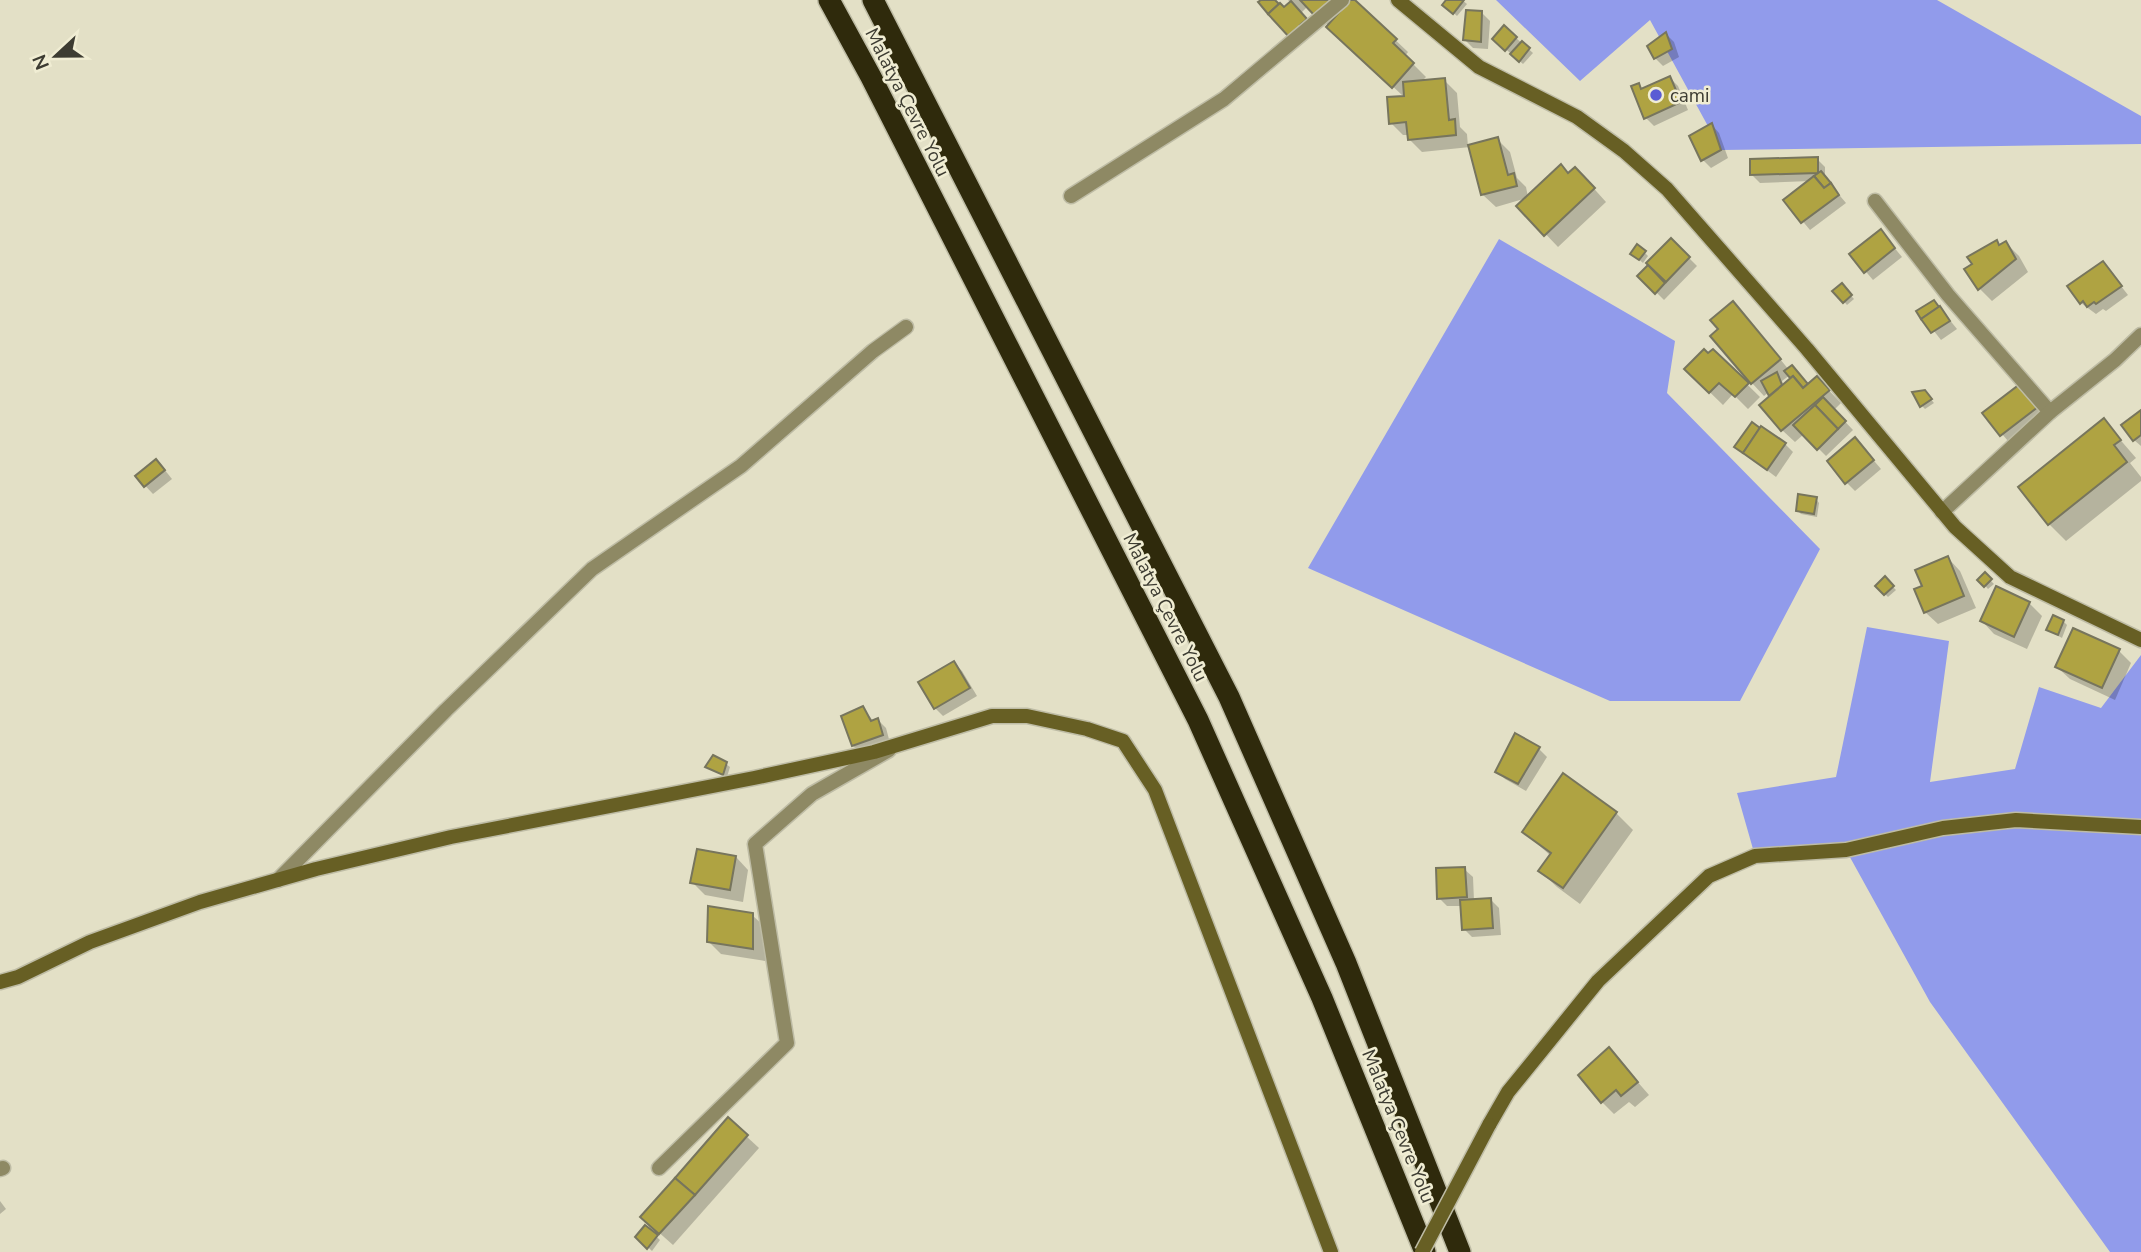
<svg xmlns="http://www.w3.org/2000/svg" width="2141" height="1252" font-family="'Nunito Sans',sans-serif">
  <rect width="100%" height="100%" fill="#e3e0c6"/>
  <!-- forest -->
  <g fill="#919beb">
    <polygon points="1496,0 1937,0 2141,116 2141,144 1721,150 1650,20 1580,81"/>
    <polygon points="1499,239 1675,341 1667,393 1820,549 1740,701 1610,701 1308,568"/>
    <polygon points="1867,627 1949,641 1930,782 2015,769 2039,687 2101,708 2141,655 2141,1252 2110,1252 1930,1002 1846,850 1755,856 1737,793 1836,777"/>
  </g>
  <!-- shadow -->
  <g fill="#0003" fill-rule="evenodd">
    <polygon points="1263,0 1273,0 1284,9 1291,3 1288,0 1353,0 1408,52 1405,56 1426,77 1421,82 1444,80 1457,93 1460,127 1467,134 1468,147 1497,139 1510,152 1517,178 1526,187 1528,197 1569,175 1588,182 1606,202 1558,247 1519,206 1527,198 1496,207 1483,195 1470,147 1422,152 1409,139 1409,135 1403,135 1391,123 1404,97 1308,6 1301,13 1313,28 1308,36"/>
    <polygon points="1449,0 1462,0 1467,4 1457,16 1445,5"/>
    <polygon points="1482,13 1490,21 1488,49 1473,48 1465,40"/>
    <polygon points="1666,34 1674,42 1679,57 1663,66 1655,58"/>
    <polygon points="1516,38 1533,53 1523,64 1494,39"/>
    <polygon points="1670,78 1678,86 1688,110 1654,126 1646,118 1638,85 1643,90"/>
    <polygon points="1712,125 1719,133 1728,158 1711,168 1703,160 1691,137"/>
    <polygon points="1817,159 1825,167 1825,178 1846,203 1810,230 1785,200 1810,181 1760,183 1752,175"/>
    <polygon points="1671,240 1697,266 1664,300 1640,276"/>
    <polygon points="1888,240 1902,257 1873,280 1851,254"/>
    <polygon points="1997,243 2000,246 2006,243 2019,256 2028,272 1992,301 1980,289"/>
    <polygon points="1645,253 1648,256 1643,263 1636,257"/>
    <polygon points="2103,263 2128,295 2106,311 2103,309 2096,314 2081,303"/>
    <polygon points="1842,286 1854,299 1847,305 1835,291"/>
    <polygon points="1940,308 1957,329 1941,340 1919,312"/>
    <path d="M1745 316 1789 370 1808 386 1817 378 1841 403 1834 410 1853 430 1826 456 1804 434 1795 442 1782 430 1769 392 1764 396 1752 383ZM1790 375 1793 378 1784 386 1782 381Z"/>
    <polygon points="1713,351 1760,397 1748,409 1733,394 1723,405 1686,369"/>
    <polygon points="1928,396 1934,403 1925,409 1922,406"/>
    <polygon points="2032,399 2049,421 2014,448 1985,414"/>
    <polygon points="2141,412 2141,446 2134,440"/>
    <polygon points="2104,421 2136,458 2130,463 2141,477 2141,481 2066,541 2049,524"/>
    <polygon points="1785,444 1793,452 1776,477 1748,456"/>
    <polygon points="1863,448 1881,469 1855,491 1847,483"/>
    <polygon points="164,469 172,479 153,494 137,477"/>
    <polygon points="1816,499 1819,503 1817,517 1801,514 1798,511"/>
    <polygon points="1948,558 1960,571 1976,608 1938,624 1925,612 1924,587"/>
    <polygon points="1985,575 1994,584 1988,589 1980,580"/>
    <polygon points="1885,579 1896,590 1888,597 1877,586"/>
    <polygon points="2029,603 2042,616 2027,649 1994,634 1982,621"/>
    <polygon points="2063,621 2067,625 2062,638 2048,630"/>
    <polygon points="2119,651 2131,663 2115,700 2070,679 2057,667"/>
    <polygon points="954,663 962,671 977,696 943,716 935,708"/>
    <polygon points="863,708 874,722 878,720 886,728 890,743 862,754 853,746 843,717"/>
    <polygon points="1516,736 1539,749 1547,757 1526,791 1505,779 1497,771"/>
    <polygon points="726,764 730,767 727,777 708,767"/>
    <polygon points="1616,813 1633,830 1580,904 1557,887 1540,871 1551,856 1524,832"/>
    <polygon points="736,857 748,870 743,902 705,895 692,882"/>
    <polygon points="1464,869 1473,877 1474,901 1491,900 1499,908 1501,935 1472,937 1464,929 1462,906 1447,906 1439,898"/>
    <polygon points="752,915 765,927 765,961 721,954 708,941"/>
    <polygon points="1609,1049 1649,1095 1635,1107 1629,1102 1614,1114 1602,1102"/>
    <polygon points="746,1136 759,1148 673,1245 655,1229"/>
    <polygon points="0,1201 6,1209 0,1214"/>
    <polygon points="646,1227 660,1240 652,1251 637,1237"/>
  </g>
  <!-- building -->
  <g fill="#afa342" stroke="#77755d" stroke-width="2">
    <polygon points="1261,0 1275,0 1279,4 1268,14 1258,2"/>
    <polygon points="1300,0 1333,0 1315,16"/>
    <polygon points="1350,0 1355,0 1397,39 1393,43 1414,63 1392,88 1326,27"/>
    <polygon points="1446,0 1464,0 1453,14 1442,5"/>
    <polygon points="1291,1 1307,19 1300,25 1301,27 1290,38 1268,14 1280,3 1284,7"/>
    <polygon points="1466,10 1482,11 1481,42 1463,40"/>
    <polygon points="1504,25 1517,37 1505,51 1492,39"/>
    <polygon points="1666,32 1672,49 1654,59 1647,46"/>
    <polygon points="1522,41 1530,48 1519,62 1510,54"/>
    <polygon points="1670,76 1681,102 1644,119 1631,86 1639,83 1641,89"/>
    <polygon points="1445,78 1449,120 1455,119 1456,135 1408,140 1406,122 1389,124 1387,97 1404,96 1403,82"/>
    <polygon points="1712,123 1721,150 1701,161 1689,136"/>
    <polygon points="1498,137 1508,175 1514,173 1517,186 1481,195 1468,145"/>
    <polygon points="1818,157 1818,173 1750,175 1750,159"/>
    <polygon points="1561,164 1568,173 1575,167 1595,188 1544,236 1516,206"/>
    <polygon points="1821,171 1831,183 1824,188 1814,176"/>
    <polygon points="1814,176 1824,188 1831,183 1839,195 1801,223 1783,200"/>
    <polygon points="1881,229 1895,248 1864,273 1849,254"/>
    <polygon points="1671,238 1690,257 1666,282 1646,263"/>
    <polygon points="1997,240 1999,245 2006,241 2016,259 1978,290 1964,269 1972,264 1967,257"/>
    <polygon points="1637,244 1646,251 1639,260 1630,254"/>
    <polygon points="2103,261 2122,286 2096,304 2094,302 2087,307 2083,301 2080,304 2067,286"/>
    <polygon points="1648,265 1665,283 1655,294 1637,276"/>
    <polygon points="1842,283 1852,295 1843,303 1832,291"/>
    <polygon points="1934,300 1939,307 1921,319 1916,311"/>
    <polygon points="1733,301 1781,359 1751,384 1710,336 1718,329 1710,320"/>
    <polygon points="1940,306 1950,321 1931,333 1921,319"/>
    <polygon points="1704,349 1708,353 1713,349 1749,383 1735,397 1719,383 1709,393 1684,369"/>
    <polygon points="1792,365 1808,384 1803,388 1793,376 1790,378 1784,371"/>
    <polygon points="1777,372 1782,385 1769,396 1761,381"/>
    <polygon points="1793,376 1803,388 1817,376 1830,390 1781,431 1759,405"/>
    <polygon points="2020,384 2038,407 2000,436 1982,413"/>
    <polygon points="1925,390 1932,399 1920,407 1912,392"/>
    <polygon points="1823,397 1846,421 1838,429 1815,405"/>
    <polygon points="1815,405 1838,429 1817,450 1793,425"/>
    <polygon points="2141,410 2141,435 2133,441 2121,425"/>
    <polygon points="2104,418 2121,440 2114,445 2127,462 2048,525 2018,487"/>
    <polygon points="1752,422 1760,428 1743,453 1734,447"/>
    <polygon points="1761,426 1786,443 1767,470 1743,453"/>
    <polygon points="1855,437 1874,460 1845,484 1827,461"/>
    <polygon points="156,459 165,470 144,487 135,476"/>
    <polygon points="1798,494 1817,497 1814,514 1796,511"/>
    <polygon points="1948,556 1964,596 1924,613 1914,589 1922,586 1915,570"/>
    <polygon points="1985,572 1992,579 1984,587 1977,580"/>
    <polygon points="1885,576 1894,586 1884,595 1875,586"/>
    <polygon points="1996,586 2030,602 2014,637 1980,621"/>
    <polygon points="2053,615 2064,620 2058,635 2046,630"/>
    <polygon points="2073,628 2120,649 2102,688 2055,667"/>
    <polygon points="954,661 970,688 934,709 918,682"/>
    <polygon points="863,706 871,721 878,718 883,735 852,746 841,716"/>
    <polygon points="1515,733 1540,747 1518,784 1495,772"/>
    <polygon points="713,755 727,762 723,775 705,767"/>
    <polygon points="1563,773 1617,812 1563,888 1538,871 1551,853 1522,832"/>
    <polygon points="697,849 736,856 730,890 690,883"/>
    <polygon points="1465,867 1467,897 1437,899 1436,868"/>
    <polygon points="1491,898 1493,928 1462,930 1460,900"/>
    <polygon points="708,906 753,913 753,949 707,942"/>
    <polygon points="1609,1047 1638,1082 1621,1096 1616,1090 1601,1103 1578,1075"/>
    <polygon points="728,1117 748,1135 695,1195 675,1178"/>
    <polygon points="675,1178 695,1195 659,1234 640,1217"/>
    <polygon points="645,1225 658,1235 647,1249 635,1237"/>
  </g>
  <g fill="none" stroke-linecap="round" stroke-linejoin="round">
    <!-- street casing -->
    <g stroke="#bebca5" stroke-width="17">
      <g id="street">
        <polyline points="1071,196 1224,99 1342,0"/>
        <polyline points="1875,201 1948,295 2050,412"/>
        <polyline points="1942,512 2050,412 2115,360 2141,335"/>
        <polyline points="278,880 446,710 592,569 741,466 873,351 906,327"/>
        <polyline points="659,1168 787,1043 755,844 812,794 889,750"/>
        <polyline points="0,1169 3,1168"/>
      </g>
    </g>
    <!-- secondary casing -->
    <g stroke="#bebca5" stroke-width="17">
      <g id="secondary">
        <polyline points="1398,0 1479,67 1577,117 1624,151 1667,189 1807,349 1955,527 2010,577 2141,640"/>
        <polyline points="0,982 18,977 90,942 200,902 316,869 451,837 754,778 874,752 992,716 1027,716 1087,729 1123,741 1155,790 1331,1252"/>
        <polyline points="1489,1125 1508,1092 1598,981 1709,876 1755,856 1846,850 1943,828 2016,820 2141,827"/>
      </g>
    </g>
    <!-- highway casing -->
    <g stroke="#bebca5" stroke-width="24">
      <g id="highway">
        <polyline points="829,0 871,77 1198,720 1322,998 1425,1252"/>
        <polyline points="873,0 1229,697 1346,963 1460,1252"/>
      </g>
    </g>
    <!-- street -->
    <use href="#street" stroke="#8e8964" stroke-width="14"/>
    <!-- secondary -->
    <use href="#secondary" stroke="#675f24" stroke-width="14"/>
    <!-- highway -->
    <use href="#highway" stroke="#2f2a0c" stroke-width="21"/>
    <!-- secondary-bridge casing -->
    <g stroke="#bebca5" stroke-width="17" stroke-linecap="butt">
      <polyline id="secondary-bridge" points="1422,1252 1489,1125"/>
    </g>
    <!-- secondary-bridge -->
    <use href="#secondary-bridge" stroke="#675f24" stroke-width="14"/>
  </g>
  <!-- markers -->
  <circle fill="#5a5cd4" stroke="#f0edd3" stroke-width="2.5" cx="1656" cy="95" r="7"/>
  <g text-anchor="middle" stroke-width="5" stroke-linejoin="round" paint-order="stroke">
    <!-- poi labels -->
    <g font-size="19" fill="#3d3c32" stroke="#f0edd3" text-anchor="start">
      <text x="1670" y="102">cami</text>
    </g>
    <!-- street labels -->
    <g font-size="19" fill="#3d3c32" stroke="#f0edd3">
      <text transform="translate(908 102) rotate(63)" y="7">Malatya Çevre Yolu</text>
      <text transform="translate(1166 607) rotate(63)" y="7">Malatya Çevre Yolu</text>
      <text transform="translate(1399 1126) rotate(68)" y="7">Malatya Çevre Yolu</text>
    </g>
  </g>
  <!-- north arrow -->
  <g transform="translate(56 56) rotate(248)" stroke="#f0edd3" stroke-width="5" paint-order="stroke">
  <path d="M0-5L12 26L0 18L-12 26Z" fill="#3d3c32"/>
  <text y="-10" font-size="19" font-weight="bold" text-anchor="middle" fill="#3d3c32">N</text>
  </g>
</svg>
